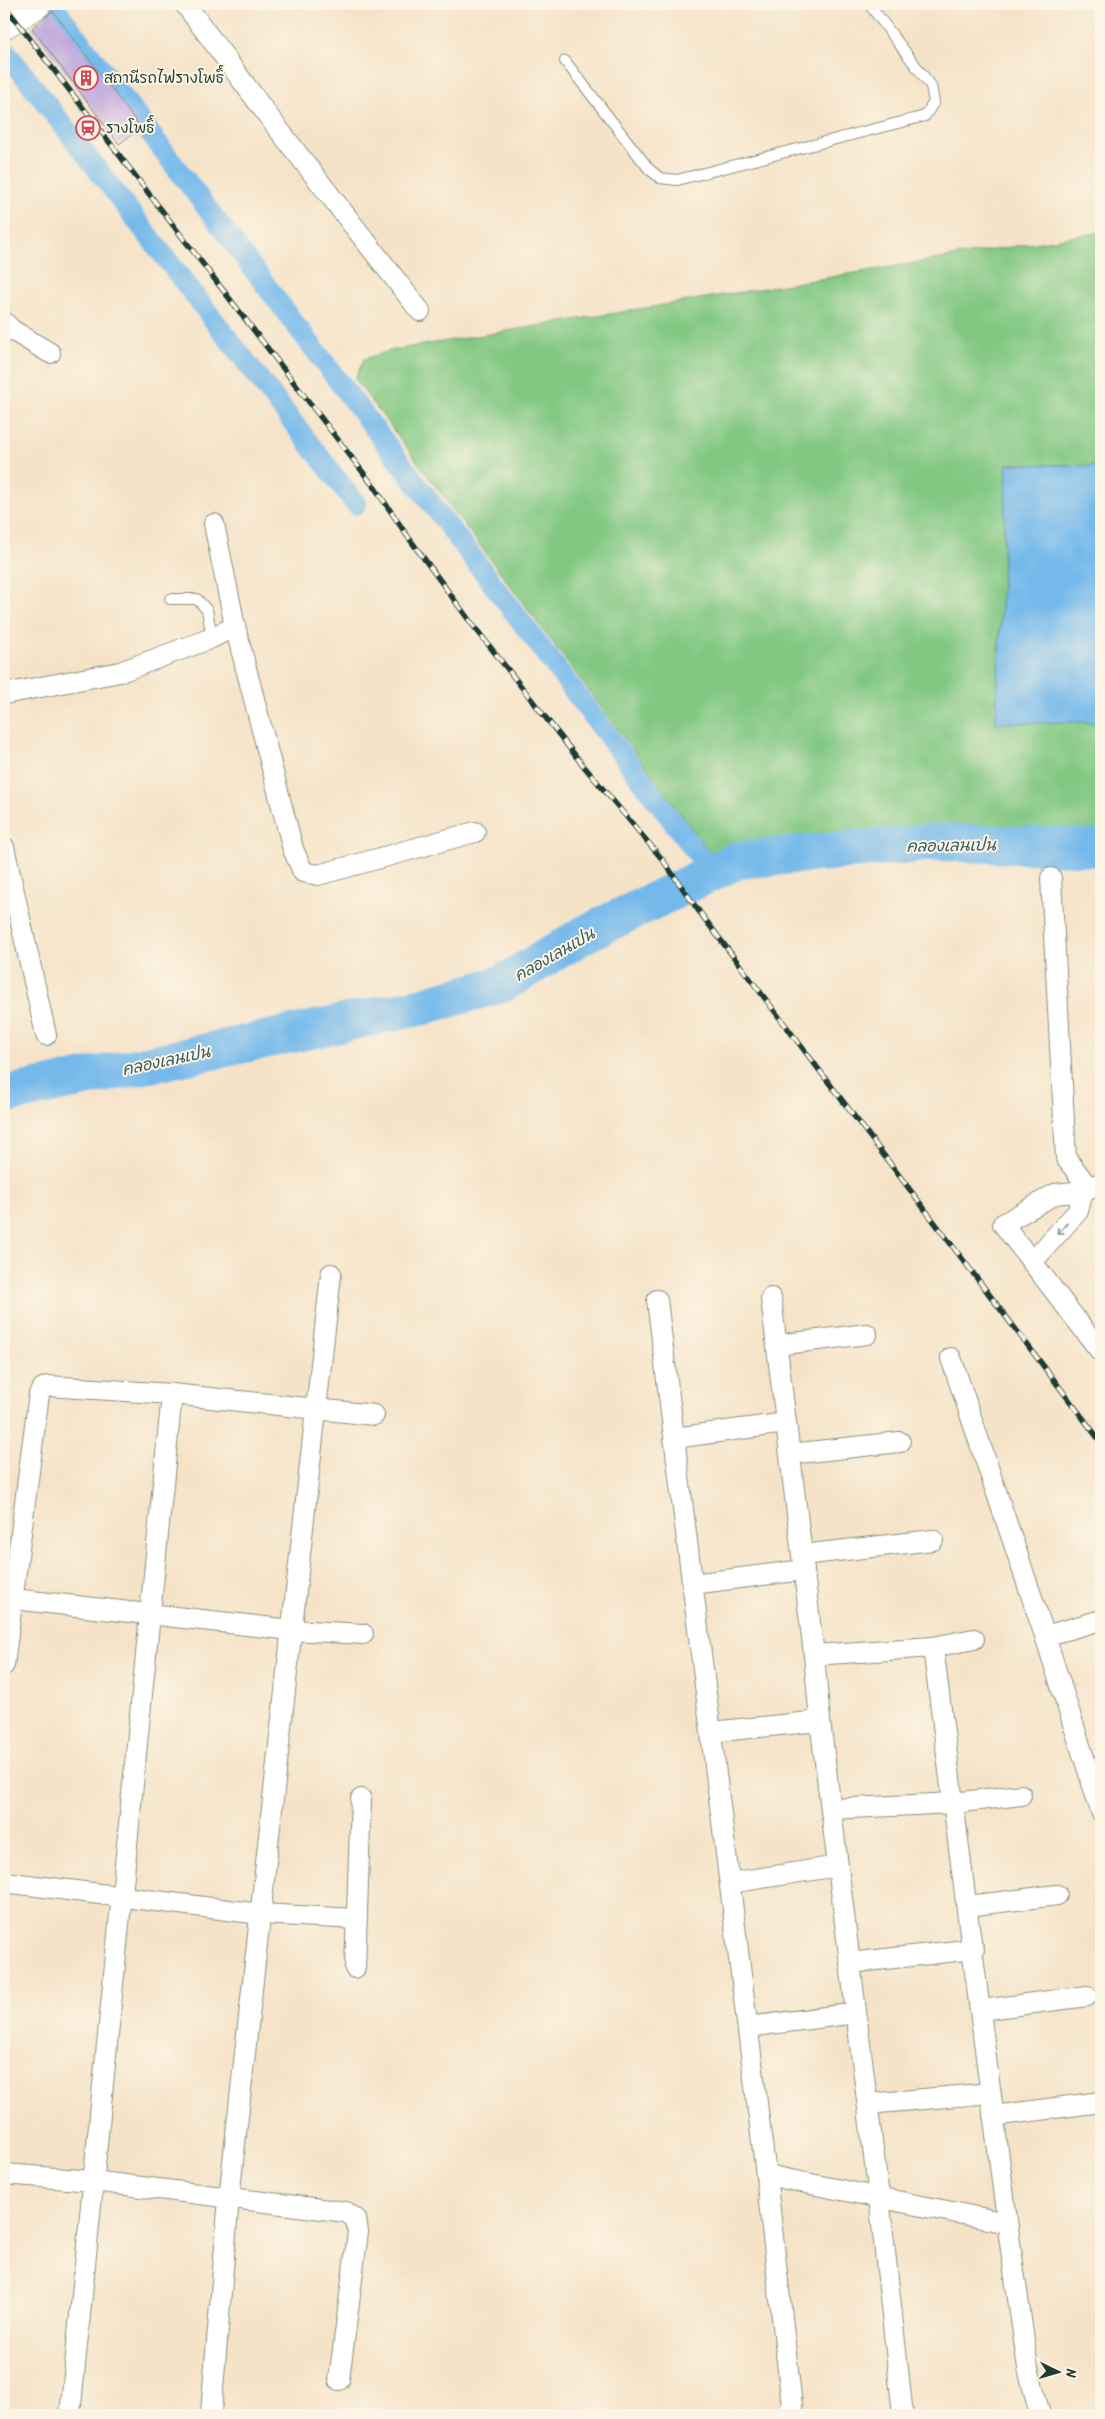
<svg xmlns="http://www.w3.org/2000/svg" width="1105" height="2419" font-family="Kalam,'Playpen Sans Thai',sans-serif">
  <rect width="100%" height="100%" fill="#fcf5e5"/>
  <filter id="ink" filterUnits="userSpaceOnUse"><feTurbulence type="fractalNoise" baseFrequency=".02" numOctaves="2"/><feDisplacementMap in="SourceGraphic" scale="10" xChannelSelector="R" yChannelSelector="G"/><feConvolveMatrix kernelMatrix="1 2 1 2 8 2 1 2 1" color-interpolation-filters="sRGB"/></filter>
  <filter id="wash" filterUnits="userSpaceOnUse"><feTurbulence type="fractalNoise" baseFrequency=".0096" numOctaves="4" result="noise"/><feDisplacementMap in="SourceGraphic" scale="20" xChannelSelector="R" yChannelSelector="G"/><feGaussianBlur stdDeviation="1.12" result="paint"/><feColorMatrix in="noise" values="0 0 0 0 0 0 0 0 0 0 0 0 0 0 0 0 0 1.4 0 .05"/><feComposite in="paint" operator="in"/></filter>
  <g filter="url(#wash)">
    <rect width="100%" height="100%" fill="#f5e3c8"/>
    <!-- green -->
    <polygon fill="#82c883" stroke="#50825c" points="1101,232 1101,466 1007,464 996,723 1101,722 1101,832 1025,830 865,834 711,854 355,379 364,359 393,350"/>
    <!-- water -->
    <polygon fill="#75b9eb" stroke="#4a7b90" points="1007,464 1101,466 1101,722 996,723"/>
    <g fill="none" stroke-linecap="round" stroke-linejoin="round">
      <!-- canal -->
      <g stroke="#75b9eb" stroke-width="21">
        <polyline points="52,4 712,873"/>
        <polyline points="4,49 356,504"/>
      </g>
      <!-- river -->
      <polyline stroke="#75b9eb" stroke-width="38" points="4,1095 419,1007 502,984 585,934 738,860 938,842 1101,848"/>
    </g>
    <g id="blocks">
      <!-- building -->
      <polygon fill="#c0a7dc" points="53,11 141,128 119,144 32,28"/>
    </g>
  </g>
  <g filter="url(#ink)">
    <use href="#blocks" fill-opacity="0" stroke="#8a907e" stroke-width="1"/>
    <g fill="none" stroke-linecap="round" stroke-linejoin="round">
      <!-- lane casing -->
      <g stroke="#8a907e" stroke-width="12">
        <g id="lane">
          <polyline points="565,61 649,169 660,178 677,180 925,116 934,102 931,86 869,4"/>
          <polyline points="170,599 197,599 207,610 212,638"/>
        </g>
      </g>
      <!-- street casing -->
      <g stroke="#8a907e" stroke-width="22">
        <g id="street">
          <polyline points="185,4 272,121 420,311"/>
          <polyline points="4,322 12,330 50,353"/>
          <polyline points="235,626 293,849 303,872 318,875 475,832"/>
          <polyline points="4,694 120,672 212,638 235,626 214,524"/>
          <polyline points="4,847 46,1035"/>
          <polyline points="1051,878 1066,1158 1089,1188"/>
          <polyline points="1100,1183 1083,1191 1055,1194 1003,1224 1101,1352"/>
          <polyline points="1032,1262 1078,1211 1083,1191"/>
          <polyline points="771,1298 814,1655 820,1721 879,2197 903,2415"/>
          <polyline points="657,1300 766,2175 793,2415"/>
          <polyline points="777,1345 867,1334"/>
          <polyline points="951,1358 1045,1636 1101,1811"/>
          <polyline points="674,1438 786,1423"/>
          <polyline points="790,1454 900,1442"/>
          <polyline points="802,1555 933,1540"/>
          <polyline points="692,1584 804,1570"/>
          <polyline points="4,1598 292,1630 363,1634"/>
          <polyline points="1045,1636 1101,1620"/>
          <polyline points="933,1647 1010,2243 1028,2368 1040,2415"/>
          <polyline points="814,1655 933,1647 974,1639"/>
          <polyline points="4,1665 39,1394 43,1388 48,1386 172,1394 374,1415"/>
          <polyline points="711,1732 820,1721"/>
          <polyline points="831,1809 954,1803 1021,1795"/>
          <polyline points="4,1882 260,1914 357,1919"/>
          <polyline points="730,1883 838,1866"/>
          <polyline points="968,1906 1057,1895"/>
          <polyline points="850,1963 974,1949"/>
          <polyline points="355,1968 361,1799"/>
          <polyline points="981,2010 1087,1996"/>
          <polyline points="748,2027 856,2013"/>
          <polyline points="868,2104 991,2093"/>
          <polyline points="993,2116 1101,2102"/>
          <polyline points="4,2174 93,2181 346,2212 356,2219 358,2232 339,2380"/>
          <polyline points="766,2175 1007,2223"/>
          <polyline points="211,2412 229,2198 331,1274"/>
          <polyline points="70,2415 172,1394"/>
        </g>
      </g>
      <!-- secondary casing -->
      <g stroke="#8a907e" stroke-width="29">
        <polyline id="secondary" points="4,25 37,4"/>
      </g>
      <!-- lane -->
      <use href="#lane" stroke="#fff" stroke-width="10"/>
      <!-- street -->
      <use href="#street" stroke="#fff" stroke-width="20"/>
      <!-- secondary -->
      <use href="#secondary" stroke="#fff" stroke-width="28"/>
      <!-- rail casing -->
      <g stroke="#1f3d34" stroke-width="5.5">
        <polyline id="rail" points="4,5 375,488 406,534 469,620 582,764 662,859 698,910 1101,1442"/>
      </g>
      <!-- rail -->
      <use href="#rail" stroke="#fcf5e5" stroke-width="4" stroke-dasharray="11" stroke-linecap="butt"/>
    </g>
    <!-- one-way arrows -->
    <defs><path id="oneway-shaft" d="M-6 0H5M1.5-3L5.5 0L1.5 3" fill="none" stroke-width="1.6" stroke-linecap="round" stroke-linejoin="round" transform="scale(1.25)"/></defs>
    <use stroke="#8f9e9a" href="#oneway-shaft" transform="translate(1062 1229) rotate(131)"/>
  </g>
  <!-- icons -->
  <defs>
    <g id="building-ring" transform="scale(1.25)"><circle r="9.5" fill="#fcf5e5" stroke="#d1495b" stroke-width="1.5"/><path d="M-4-6H4V6H1V3H-1V6H-4ZM-2.5-4.3h1.7v1.8h-1.7ZM.8-4.3h1.7v1.8H.8ZM-2.5-1h1.7V.8h-1.7ZM.8-1h1.7V.8H.8Z" fill="#d1495b"/></g>
    <g id="station-ring" transform="scale(1.25)"><circle r="9.5" fill="#fcf5e5" stroke="#d1495b" stroke-width="1.5"/><path d="M-3-6H3Q5-6 5-4V2Q5 4 3 4L4.5 6H3L1.5 4h-3L-3 6H-4.5L-3 4Q-5 4-5 2V-4Q-5-6-3-6ZM-3.5-4v3h7v-3ZM-3.5 1v1.5H-2V1ZM2 1v1.5H3.5V1Z" fill="#d1495b"/></g>
  </defs>
  <g fill-rule="evenodd">
    <use href="#building-ring" x="86" y="78"/>
    <use href="#station-ring" x="88" y="128"/>
  </g>
  <g text-anchor="middle" stroke-width="4" stroke-linejoin="round" paint-order="stroke">
    <!-- poi labels -->
    <g font-size="15" fill="#1f3d34" stroke="#fcf5e5" text-anchor="start">
      <text x="104" y="83">สถานีรถไฟรางโพธิ์</text>
      <text x="106" y="133">รางโพธิ์</text>
    </g>
    <!-- water labels -->
    <g font-size="16" font-style="italic" fill="#345c62" stroke="#fcf5e5">
      <text transform="translate(951 845) rotate(-1)" y="6">คลองเลนเปน</text>
      <text transform="translate(554 954) rotate(-30)" y="6">คลองเลนเปน</text>
      <text transform="translate(166 1060) rotate(-12)" y="6">คลองเลนเปน</text>
    </g>
  </g>
  <!-- margin -->
  <rect width="1105" height="2419" fill="none" stroke="#fcf5e5" stroke-width="20"/>
  <!-- north arrow -->
  <g transform="translate(1058 2372) rotate(95)" stroke="#fcf5e5" stroke-width="4" paint-order="stroke">
  <path d="M0-4L9 19L0 12L-9 19Z" fill="#1f3d34"/>
  <text y="-8" font-size="14" font-weight="bold" text-anchor="middle" fill="#1f3d34">N</text>
  </g>
</svg>
